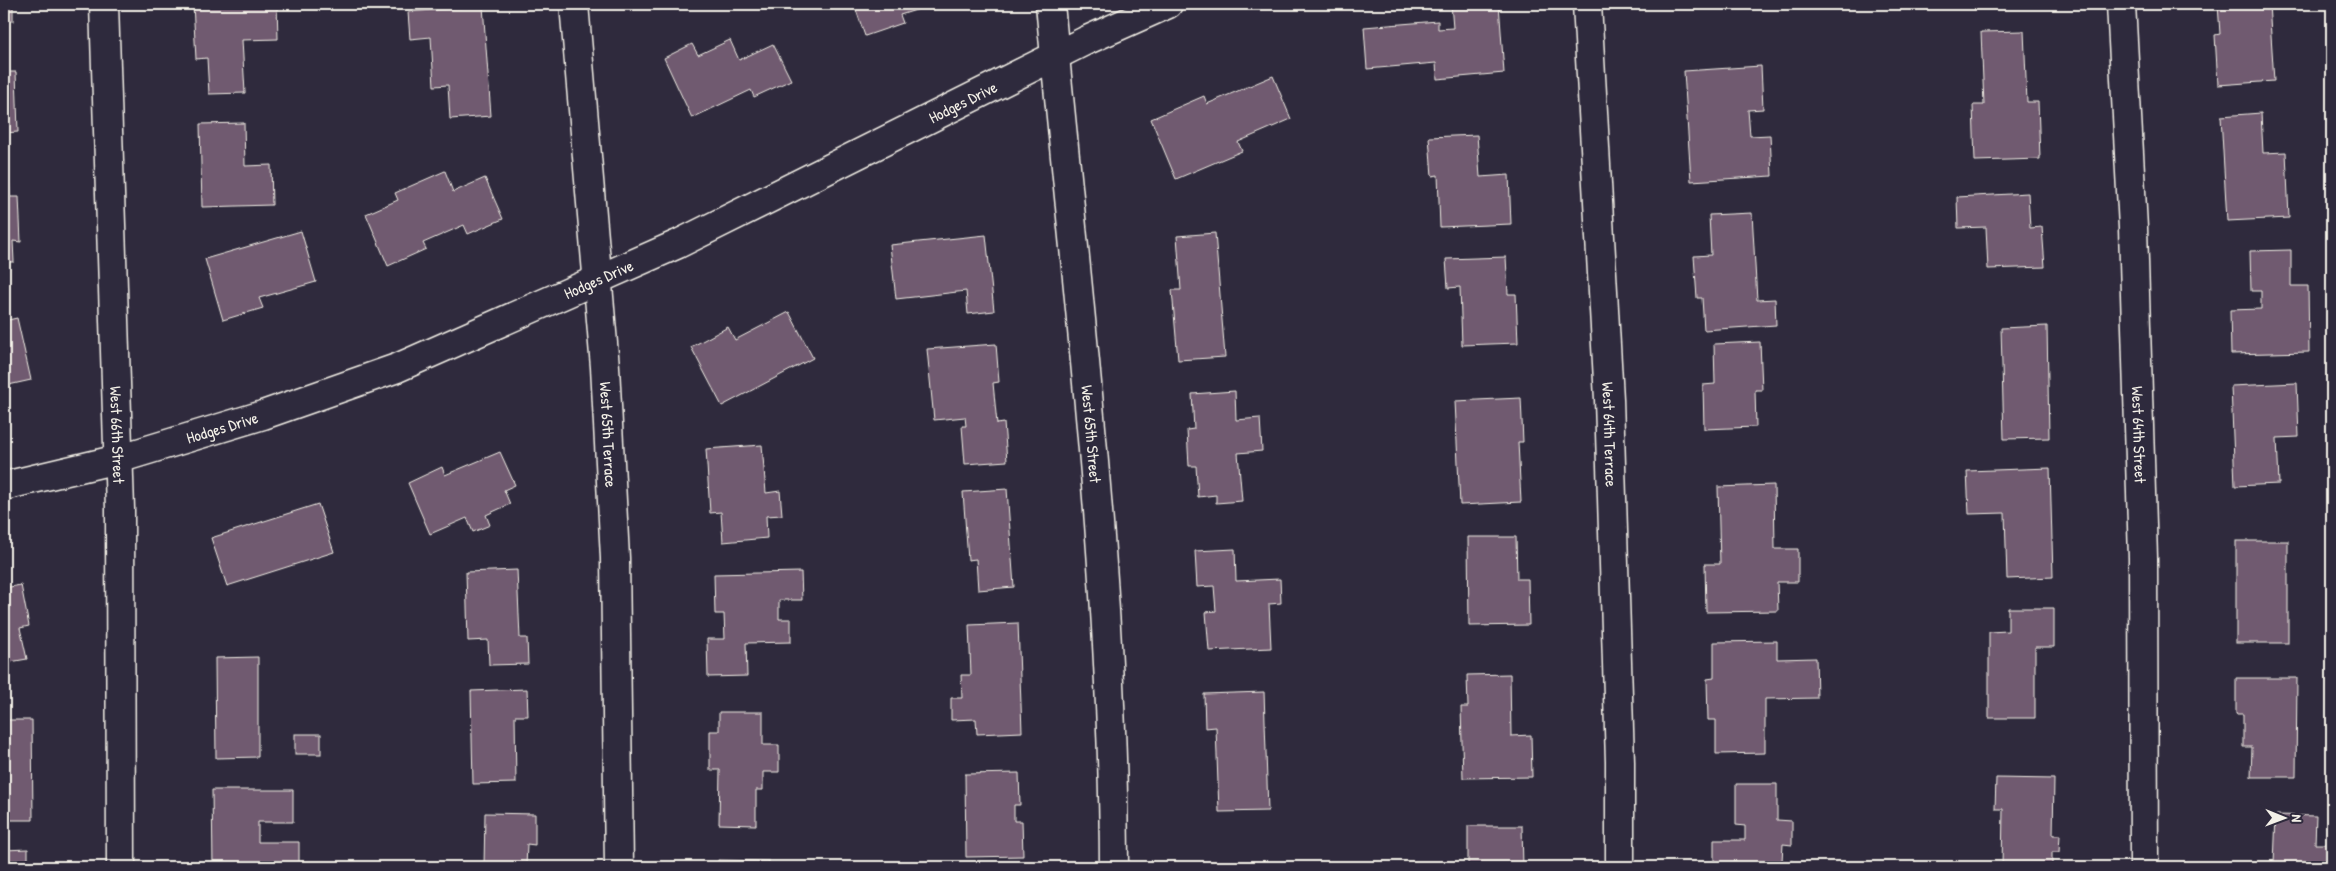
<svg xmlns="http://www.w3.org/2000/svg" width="2336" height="871" font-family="'Patrick Hand',sans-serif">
  <rect width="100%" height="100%" fill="#2f2a3d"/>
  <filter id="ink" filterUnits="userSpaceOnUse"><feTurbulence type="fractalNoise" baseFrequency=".02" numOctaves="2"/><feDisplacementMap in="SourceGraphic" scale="10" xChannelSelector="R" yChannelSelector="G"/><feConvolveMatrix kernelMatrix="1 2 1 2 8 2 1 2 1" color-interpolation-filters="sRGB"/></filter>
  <g filter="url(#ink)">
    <!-- building -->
    <g fill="#705a6f" stroke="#f4f1e8">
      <rect x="4" y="4" width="9" height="17"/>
      <polygon points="193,4 277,4 278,39 242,40 245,93 209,94 207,58 196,59"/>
      <polygon points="854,4 935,4 900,15 903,23 865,36"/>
      <polygon points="1451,4 1499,4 1504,73 1437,79 1436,63 1367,69 1364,27 1438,21 1438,29 1453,28"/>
      <polygon points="2218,4 2269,4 2274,81 2218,85 2215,35 2220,34"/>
      <polygon points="483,6 491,116 450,119 448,85 434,86 431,37 410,39 408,12"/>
      <polygon points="2024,31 2027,102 2038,102 2040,159 1975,161 1973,105 1984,105 1981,32"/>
      <polygon points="730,40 739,60 773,44 791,80 754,97 751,90 692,118 664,58 692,44 698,55"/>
      <polygon points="4,52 7,52 8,72 16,72 18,132 4,133"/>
      <polygon points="1761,66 1763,109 1748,110 1750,136 1770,135 1772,176 1691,181 1684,71"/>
      <polygon points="1273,76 1291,119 1238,142 1242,151 1176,179 1151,119 1204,96 1207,104"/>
      <polygon points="2261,113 2263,153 2286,152 2289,218 2227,221 2221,116"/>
      <polygon points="244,123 245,166 271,165 272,205 202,207 200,124"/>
      <polygon points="1477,135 1480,177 1509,175 1511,224 1440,227 1438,175 1432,176 1429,137"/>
      <polygon points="4,168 9,168 10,197 19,197 21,242 13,241 14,262 4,262"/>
      <polygon points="445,171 453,192 485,178 503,219 468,234 464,225 423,243 426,249 388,266 366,214 398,200 395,193"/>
      <polygon points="2028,193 2030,228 2042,227 2045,267 1988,269 1986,227 1958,228 1957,197"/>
      <polygon points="1752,213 1757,300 1775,299 1776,325 1704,330 1702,298 1697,298 1694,256 1711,255 1709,215"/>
      <polygon points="301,231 316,282 259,298 263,308 223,320 205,259"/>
      <polygon points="1215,233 1225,357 1178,360 1172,290 1181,290 1177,236"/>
      <polygon points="986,235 994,311 968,314 966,291 896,299 890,245"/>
      <polygon points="2291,250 2291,286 2308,286 2309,352 2231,354 2230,310 2261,309 2261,291 2251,291 2250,251"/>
      <polygon points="1506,257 1508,294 1516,294 1518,343 1462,345 1460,287 1448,288 1446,259"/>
      <polygon points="789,312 813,358 722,406 691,347 728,327 735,340"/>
      <polygon points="17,318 31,380 4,386 4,321"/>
      <polygon points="2047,326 2049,438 2004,439 2001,328"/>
      <polygon points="1760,342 1762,390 1755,390 1756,427 1704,429 1703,385 1715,384 1714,344"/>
      <polygon points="996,344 999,382 993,383 997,424 1004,423 1007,461 965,464 962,426 966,426 965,417 934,420 927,349"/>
      <polygon points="2297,383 2299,437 2277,438 2279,484 2235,486 2231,386"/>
      <polygon points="1235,391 1236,420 1260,418 1262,451 1238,453 1242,501 1216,503 1216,495 1198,497 1196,466 1189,466 1187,430 1194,429 1192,394"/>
      <polygon points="1521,398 1523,442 1518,442 1521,502 1460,505 1455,401"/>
      <polygon points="762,445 766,493 780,491 782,515 766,516 767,538 723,542 721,512 710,513 706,449"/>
      <polygon points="500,452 515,485 504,490 510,504 486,515 490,525 473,532 467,518 430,534 408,483 442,467 445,475"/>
      <polygon points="2050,468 2053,577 2007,579 2005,513 1969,514 1967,471"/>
      <polygon points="1774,485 1775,549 1798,549 1798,582 1777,582 1778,611 1706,612 1705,564 1720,564 1718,487"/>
      <polygon points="1007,489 1014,587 978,590 976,559 968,560 963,492"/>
      <polygon points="318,504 334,552 227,586 211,538"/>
      <polygon points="1468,537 1516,537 1517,579 1528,579 1529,625 1469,626"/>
      <rect x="2236" y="541" width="52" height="102"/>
      <polygon points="1235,549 1236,581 1280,579 1281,603 1269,604 1271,648 1209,651 1206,612 1216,611 1214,586 1197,587 1195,551"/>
      <polygon points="517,570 520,638 527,638 528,664 489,665 488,640 468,641 466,572"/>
      <polygon points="801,572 802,600 779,600 779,619 791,619 791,642 746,643 747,676 708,677 707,639 725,639 724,614 715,614 714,574"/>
      <polygon points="21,585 29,626 20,628 27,659 4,663 4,588"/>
      <polygon points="2008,608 2054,608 2054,647 2035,647 2035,718 1989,718 1989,632 2008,631"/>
      <polygon points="1018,623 1022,732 977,734 976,719 951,720 951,698 962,698 961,675 971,675 969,625"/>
      <polygon points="1777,641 1777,659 1816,658 1817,698 1765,699 1765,753 1716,754 1716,720 1708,720 1707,679 1714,678 1714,642"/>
      <polygon points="258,657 258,757 216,758 215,658"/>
      <polygon points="1510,674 1511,736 1531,735 1532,777 1463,778 1461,707 1468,707 1467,675"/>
      <polygon points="2236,678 2297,678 2296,777 2251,777 2252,747 2243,747 2243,714 2236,714"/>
      <polygon points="527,689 528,716 515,716 516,783 473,784 471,691"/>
      <polygon points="1264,692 1268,811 1219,812 1216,727 1205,728 1204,694"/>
      <polygon points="719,712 763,712 763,745 779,745 779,772 763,772 763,790 756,790 756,825 719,824 720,770 710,770 710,731 719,731"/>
      <polygon points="4,720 32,720 33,820 4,820"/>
      <rect x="295" y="734" width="26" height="20"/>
      <polygon points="1019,773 1020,805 1014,805 1014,821 1022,821 1023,856 966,857 965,774"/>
      <polygon points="1996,778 2054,779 2053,835 2060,835 2059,852 2052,852 2052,867 2002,867 2003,809 1995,809"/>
      <polygon points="1736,784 1777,784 1777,820 1792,821 1792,845 1783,844 1782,861 1793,861 1793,867 1714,867 1714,840 1745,840 1745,826 1736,825"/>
      <polygon points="212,790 293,790 293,822 258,822 258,842 299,842 299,867 213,867"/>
      <polygon points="485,813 535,814 535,845 527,844 526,867 484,867"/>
      <polygon points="2276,815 2316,816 2315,844 2332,844 2332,867 2238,867 2238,863 2274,864"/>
      <polygon points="1468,826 1522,826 1523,867 1468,867"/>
      <polygon points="28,849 28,867 4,867 4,850"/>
      <polygon points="718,860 769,861 769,867 718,867"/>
      <rect x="1204" y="865" width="53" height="2"/>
    </g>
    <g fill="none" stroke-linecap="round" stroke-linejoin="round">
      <!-- minor casing -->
      <g stroke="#f4f1e8" stroke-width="31">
        <g id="minor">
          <path id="s1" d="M104 4 120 509 121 867"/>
          <path id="s2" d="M574 4 605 367 615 558 619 867"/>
          <path id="s3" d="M1050 4C1077 291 1113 578 1114 867"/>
          <path id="s4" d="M1587 4 1609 399 1620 762V867"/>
          <path id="s5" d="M2121 4 2133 228 2143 558 2144 867"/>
          <path id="s6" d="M4 486 118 459 263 415 397 368 678 244 1085 41 1168 4"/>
        </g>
      </g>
      <!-- minor -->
      <use href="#minor" stroke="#2f2a3d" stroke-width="28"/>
    </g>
  </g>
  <g text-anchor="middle" stroke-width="4.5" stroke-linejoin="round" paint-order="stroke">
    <!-- street labels -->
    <g font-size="16" fill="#f4f1e8" stroke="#2f2a3d">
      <text dy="6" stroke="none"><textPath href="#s6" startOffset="1036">Hodges Drive</textPath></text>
      <text dy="6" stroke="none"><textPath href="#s6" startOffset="631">Hodges Drive</textPath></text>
      <text dy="6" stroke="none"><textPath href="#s6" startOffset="226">Hodges Drive</textPath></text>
      <text dy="6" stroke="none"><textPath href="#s1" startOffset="431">West 66th Street</textPath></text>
      <text dy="6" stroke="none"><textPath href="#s2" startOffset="432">West 65th Terrace</textPath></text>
      <text dy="6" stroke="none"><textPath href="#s3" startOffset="432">West 65th Street</textPath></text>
      <text dy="6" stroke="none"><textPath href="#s4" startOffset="431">West 64th Terrace</textPath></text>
      <text dy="6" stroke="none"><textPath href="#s5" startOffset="431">West 64th Street</textPath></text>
    </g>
  </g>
  <!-- margin -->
  <rect width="2336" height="871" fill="none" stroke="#2f2a3d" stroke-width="20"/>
  <rect x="10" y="10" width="2316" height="851" fill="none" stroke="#f4f1e8" stroke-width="2" filter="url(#ink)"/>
  <!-- north arrow -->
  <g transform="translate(2284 818) rotate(91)" stroke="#2f2a3d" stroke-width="4" paint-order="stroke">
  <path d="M0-4L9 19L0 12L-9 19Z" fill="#f4f1e8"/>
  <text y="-8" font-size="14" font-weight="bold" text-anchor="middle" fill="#f4f1e8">N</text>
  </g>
</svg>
